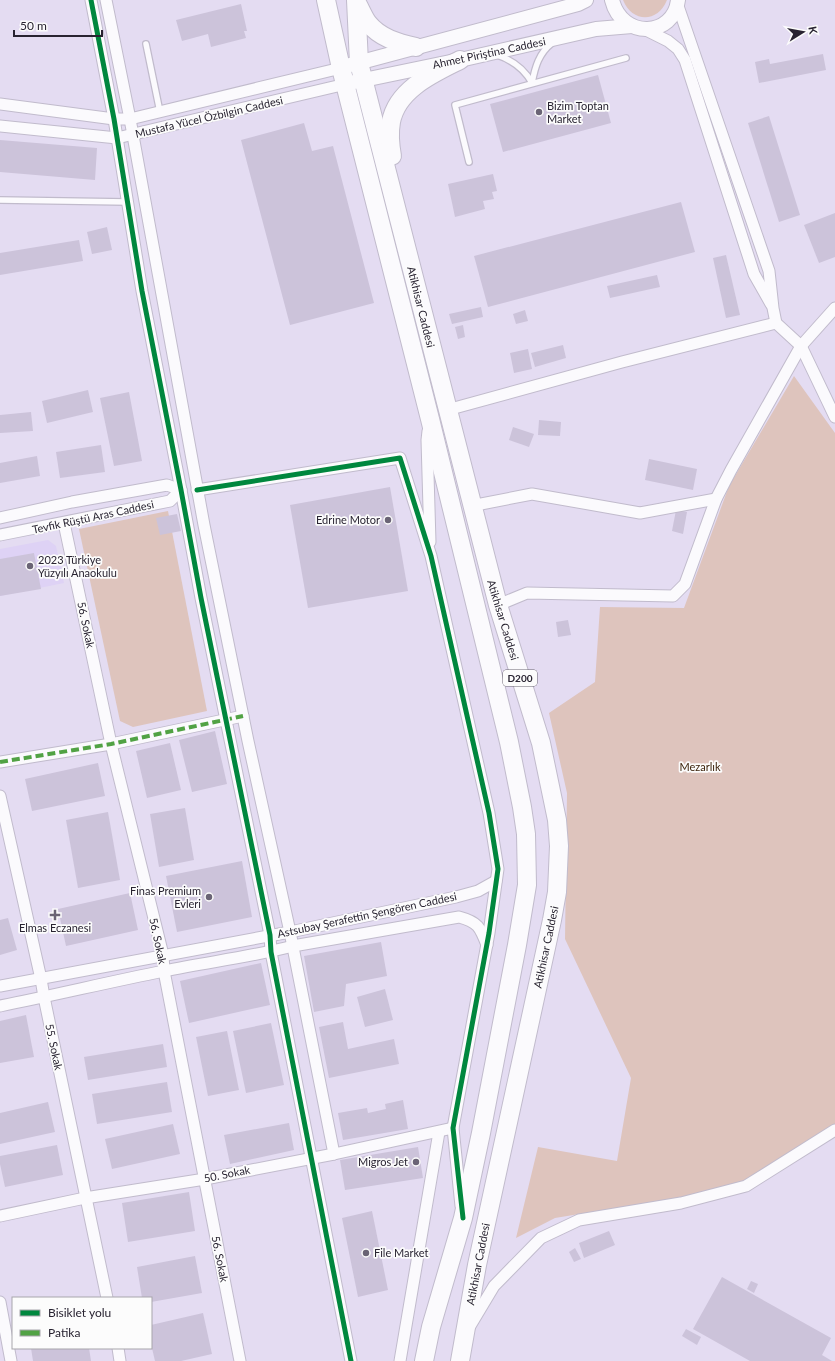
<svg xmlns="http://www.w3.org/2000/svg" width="835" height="1361" font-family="Lato,sans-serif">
  <rect width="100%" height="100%" fill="#e4dcf2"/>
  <!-- built -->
  <polygon fill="#ded2f5" points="48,540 56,546 64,583 0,596 0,549"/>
  <!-- green -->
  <g fill="#dec4bd">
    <path d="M623 0H667C658 23 632 23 623 0Z"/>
    <polygon points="794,376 835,433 835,1126 752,1179 719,1191 555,1218 516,1238 538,1147 617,1161 631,1078 565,939 567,793 549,713 595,682 600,607 684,608 729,486"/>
    <polygon points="168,511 207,711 133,727 120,721 79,529"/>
  </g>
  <!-- building -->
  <g fill="#ccc3da">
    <polygon points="241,4 247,31 244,31 246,38 211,47 208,34 182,41 176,20"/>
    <polygon points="823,54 826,70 759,83 755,62 769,59 770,64"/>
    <polygon points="598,75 611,123 503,152 490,104"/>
    <polygon points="769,116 800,215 779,222 748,123"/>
    <polygon points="304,123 312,151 333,146 374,303 290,325 241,140"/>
    <polygon points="0,140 97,148 95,180 0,172"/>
    <polygon points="493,174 497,191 492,192 494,199 483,201 485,209 455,217 448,184"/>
    <polygon points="681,202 695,252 488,307 474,256"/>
    <polygon points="835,213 835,257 819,263 804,225"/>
    <polygon points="107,227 112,250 92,254 87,232"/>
    <polygon points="79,240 83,261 0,275 0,253"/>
    <polygon points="726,255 740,315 726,318 713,258"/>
    <polygon points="657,275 660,287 610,298 607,286"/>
    <polygon points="481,307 483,317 452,324 449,314"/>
    <polygon points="525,310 528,321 516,324 513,314"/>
    <polygon points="463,325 465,337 458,339 455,327"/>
    <polygon points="563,345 566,358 535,367 531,353"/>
    <polygon points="528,349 532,369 514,373 510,353"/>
    <polygon points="88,390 93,412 47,423 42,401"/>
    <polygon points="129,392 142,461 114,466 100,398"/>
    <polygon points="31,412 33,431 0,433 0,415"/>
    <polygon points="539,420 561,422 560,436 538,435"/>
    <polygon points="513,427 534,434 529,447 509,440"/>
    <polygon points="101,445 105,472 60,478 56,452"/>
    <polygon points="37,456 40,476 0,483 0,463"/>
    <polygon points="649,459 697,469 693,490 645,480"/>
    <polygon points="390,487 408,591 308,608 290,505"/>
    <polygon points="676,510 687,512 683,534 672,531"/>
    <polygon points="177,514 181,531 160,535 156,518"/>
    <polygon points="34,553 41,589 0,596 0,559"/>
    <polygon points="568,620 571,635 558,637 556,622"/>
    <polygon points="215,731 227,784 192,792 179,740"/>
    <polygon points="170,743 181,790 147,798 136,751"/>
    <polygon points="98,763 105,796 32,811 25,779"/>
    <polygon points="185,808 194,860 159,867 150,814"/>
    <polygon points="108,812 120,880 78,888 66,820"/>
    <polygon points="242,861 252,917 177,932 166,876"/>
    <polygon points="130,893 138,930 66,946 58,909"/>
    <polygon points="8,918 17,950 0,955 0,920"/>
    <polygon points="381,942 387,976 346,984 344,1006 314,1012 304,956"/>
    <polygon points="261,963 270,1005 189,1023 180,981"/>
    <polygon points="385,989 393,1020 365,1027 357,997"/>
    <polygon points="26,1015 34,1057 0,1063 0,1021"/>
    <polygon points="343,1022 348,1049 394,1039 399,1064 329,1078 319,1027"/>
    <polygon points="271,1023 284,1085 246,1093 233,1031"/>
    <polygon points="227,1031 239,1090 208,1096 196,1037"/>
    <polygon points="163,1044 167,1067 88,1080 84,1057"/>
    <polygon points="167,1082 172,1112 97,1124 92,1094"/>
    <polygon points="403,1100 408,1129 343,1140 338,1113 367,1108 368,1113 386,1109 385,1104"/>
    <polygon points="48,1102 55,1132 0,1144 0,1113"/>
    <polygon points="289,1123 294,1150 230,1164 224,1135"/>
    <polygon points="173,1124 180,1154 112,1169 105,1139"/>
    <polygon points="57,1145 63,1175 5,1187 0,1164 0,1156"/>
    <polygon points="418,1147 423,1178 345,1190 340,1160"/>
    <polygon points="189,1192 195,1231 128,1242 122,1203"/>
    <polygon points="372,1211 388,1290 358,1297 342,1218"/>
    <polygon points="609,1231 615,1245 584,1258 579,1243"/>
    <polygon points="575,1248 581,1259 574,1262 569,1252"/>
    <polygon points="195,1256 202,1293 151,1302 151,1298 142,1298 137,1267"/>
    <polygon points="722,1277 831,1338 822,1355 832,1361 750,1361 693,1329"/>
    <polygon points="751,1281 758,1284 754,1293 747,1289"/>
    <polygon points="203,1313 212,1354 181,1361 155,1361 151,1344 151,1325"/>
    <polygon points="686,1329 701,1337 697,1345 682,1336"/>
    <polygon points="31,1348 89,1348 91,1361 33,1361"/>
  </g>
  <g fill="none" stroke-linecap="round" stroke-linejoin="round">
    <!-- service casing -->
    <g stroke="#c1bbcc" stroke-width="8">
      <g id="service">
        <polyline points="146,44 160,112"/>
        <path d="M497 55C512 60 525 70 532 83"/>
        <path d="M532 83C535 67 539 53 552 43"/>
        <polyline points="469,162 455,105 626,58"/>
        <polyline points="0,200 128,202"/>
      </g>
    </g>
    <!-- minor casing -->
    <g stroke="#c1bbcc" stroke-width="13">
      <g id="minor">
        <polyline points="91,0 114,119 142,291 181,490 201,598 270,935 271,952 351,1361"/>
        <polyline points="106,0 130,119 204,525 248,741 290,932 334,1154"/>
        <polyline points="677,3 769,271 773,308 776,323 801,346 835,417"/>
        <polyline points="644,29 668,41 678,49 685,60 754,274 771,304"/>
        <polyline points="0,104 114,119 130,119 341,68"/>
        <polyline points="0,126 117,138 346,84"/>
        <polyline points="447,410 622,362 776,323"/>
        <polyline points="428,431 427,440 430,542"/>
        <polyline points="197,490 400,458 431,556 489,813 498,869 489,933 453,1128 461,1206"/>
        <polyline points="471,506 532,494 640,513 716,499"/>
        <polyline points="0,518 72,502 167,485 181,490"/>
        <polyline points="64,523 111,744 163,955 164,971 240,1361"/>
        <polyline points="0,535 170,501 181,490"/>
        <polyline points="498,605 527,593 673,596 685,584 716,499 731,470 801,346 835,308"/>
        <polyline points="0,762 111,744 243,716"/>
        <polyline points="0,796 41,979 44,997 107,1298"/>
        <polyline points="0,986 290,932 456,897 478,891 496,881"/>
        <path d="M0 1006C55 995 109 982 164 971 207 962 251 957 293 946L459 917C478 922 480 927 487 945"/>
        <polyline points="0,1216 85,1198 205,1179 334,1154 453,1128"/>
        <polyline points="0,1302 11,1361"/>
        <polyline points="470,1326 494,1286 541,1238 579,1220 681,1203 746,1186 835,1130"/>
        <polyline points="118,1348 120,1361"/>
        <polyline points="400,1361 439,1132"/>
      </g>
    </g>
    <!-- tertiary casing -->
    <g stroke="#c1bbcc" stroke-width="16">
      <g id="tertiary">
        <path d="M612 0C622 40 674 37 678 0"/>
        <polyline points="350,65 578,4 586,0"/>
        <polyline points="354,82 460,60 596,29 632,26"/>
      </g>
    </g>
    <!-- trunk casing -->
    <g stroke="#c1bbcc" stroke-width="20">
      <g id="trunk">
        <polyline points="326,0 341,68 430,419 509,742 522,807 526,834 527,885 517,945 481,1133 463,1218 431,1327 424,1361"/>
        <polyline points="356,0 359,63 498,605 541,743 557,820 559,846 557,892 552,920 477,1265 460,1361"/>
        <path d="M357 3C361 10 364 18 368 23 380 38 398 43 416 47"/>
        <path d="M392 156C390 145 389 133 391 122 397 89 434 73 460 60"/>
      </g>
    </g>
    <!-- service -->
    <use href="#service" stroke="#fbfafd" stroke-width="5.5"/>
    <!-- minor -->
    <use href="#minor" stroke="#fbfafd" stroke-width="11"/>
    <!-- tertiary -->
    <use href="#tertiary" stroke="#fbfafd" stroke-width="14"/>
    <!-- trunk -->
    <use href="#trunk" stroke="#fbfafd" stroke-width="18"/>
    <!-- quiet -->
    <polyline stroke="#51a244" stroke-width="4" stroke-dasharray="8 4" stroke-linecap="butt" points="0,762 111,744 243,716"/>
    <!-- cycleway casing -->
    <g stroke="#fcfcfc" stroke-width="8">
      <g id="cycleway">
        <polyline points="91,0 114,119 142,291 181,490 201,598 270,935 271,952 351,1361"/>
        <polyline points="197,490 400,458 431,556 489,813 498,869 489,933 453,1128 463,1218"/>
      </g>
    </g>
    <!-- cycleway -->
    <use href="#cycleway" stroke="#00873e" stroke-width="5"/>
  </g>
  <!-- markers -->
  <g fill="#6a6475" stroke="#fcfcfc" stroke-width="1.5">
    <circle cx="539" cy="112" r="4"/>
    <circle cx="388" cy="520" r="4"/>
    <circle cx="30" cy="566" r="4"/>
    <circle cx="209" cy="897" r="4"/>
    <path d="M53 909h4v4h4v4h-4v4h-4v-4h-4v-4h4z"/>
    <circle cx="416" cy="1162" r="4"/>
    <circle cx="366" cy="1253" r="4"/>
  </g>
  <g text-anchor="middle" stroke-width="3.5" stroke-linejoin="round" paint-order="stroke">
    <!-- shield labels -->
    <rect fill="#fcfcfc" stroke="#68646e" stroke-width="1" x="503" y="670" width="34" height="16" rx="3"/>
    <g font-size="10" font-weight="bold" fill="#282331">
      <text x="520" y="682">D200</text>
    </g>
    <!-- street labels -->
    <g font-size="11" fill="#282331" stroke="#fcfcfc">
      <text transform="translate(489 53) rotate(-12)" y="4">Ahmet Piriştina Caddesi</text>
      <text transform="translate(209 117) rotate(-13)" y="4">Mustafa Yücel Özbilgin Caddesi</text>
      <text transform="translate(421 307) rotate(76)" y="4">Atikhisar Caddesi</text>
      <text transform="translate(93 517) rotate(-12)" y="4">Tevfik Rüştü Aras Caddesi</text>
      <text transform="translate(503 620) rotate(73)" y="4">Atikhisar Caddesi</text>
      <text transform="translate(86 625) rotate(78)" y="4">56. Sokak</text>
      <text transform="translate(367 915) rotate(-12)" y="4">Astsubay Şerafettin Şengören Caddesi</text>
      <text transform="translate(158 941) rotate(78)" y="4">56. Sokak</text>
      <text transform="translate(546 947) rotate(-78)" y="4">Atikhisar Caddesi</text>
      <text transform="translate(54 1047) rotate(78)" y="4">55. Sokak</text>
      <text transform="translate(227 1174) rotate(-11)" y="4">50. Sokak</text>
      <text transform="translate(220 1259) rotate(79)" y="4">56. Sokak</text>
      <text transform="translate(478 1264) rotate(-79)" y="4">Atikhisar Caddesi</text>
    </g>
    <!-- poi labels -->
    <g font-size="11" fill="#282331" stroke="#fcfcfc" text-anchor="start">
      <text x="547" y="110">Bizim Toptan<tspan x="547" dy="13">Market</tspan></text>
      <text x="380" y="524" text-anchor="end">Edrine Motor</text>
      <text x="38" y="564">2023 Türkiye<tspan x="38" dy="13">Yüzyılı Anaokulu</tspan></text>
      <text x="201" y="895" text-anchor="end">Finas Premium<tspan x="201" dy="13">Evleri</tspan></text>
      <text x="55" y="932" text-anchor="middle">Elmas Eczanesi</text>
      <text x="408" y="1166" text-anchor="end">Migros Jet</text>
      <text x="374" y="1257">File Market</text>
    </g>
    <!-- park labels -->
    <g font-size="11" fill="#3d240c" stroke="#fcfcfc">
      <text x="700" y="771">Mezarlık</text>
    </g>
  </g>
  <!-- legend -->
  <rect x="12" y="1297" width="140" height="52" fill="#fcfcfc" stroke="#a7a5ab"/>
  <rect x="20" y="1310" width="20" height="6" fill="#00873e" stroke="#a7a5ab"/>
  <text x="48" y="1317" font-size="12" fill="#282331">Bisiklet yolu</text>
  <rect x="20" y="1330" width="20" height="6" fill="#51a244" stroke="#a7a5ab"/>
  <text x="48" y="1337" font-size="12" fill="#282331">Patika</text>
  <!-- north arrow -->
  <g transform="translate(803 32) rotate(79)" stroke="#fcfcfc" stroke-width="3" paint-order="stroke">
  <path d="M0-3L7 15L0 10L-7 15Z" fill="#282331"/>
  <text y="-6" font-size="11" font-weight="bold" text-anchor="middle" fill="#282331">K</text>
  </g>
  <!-- scale -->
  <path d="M14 30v6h88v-6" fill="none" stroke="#282331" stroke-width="2"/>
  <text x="20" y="30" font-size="12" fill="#282331" stroke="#fcfcfc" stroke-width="3" paint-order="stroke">50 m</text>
</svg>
